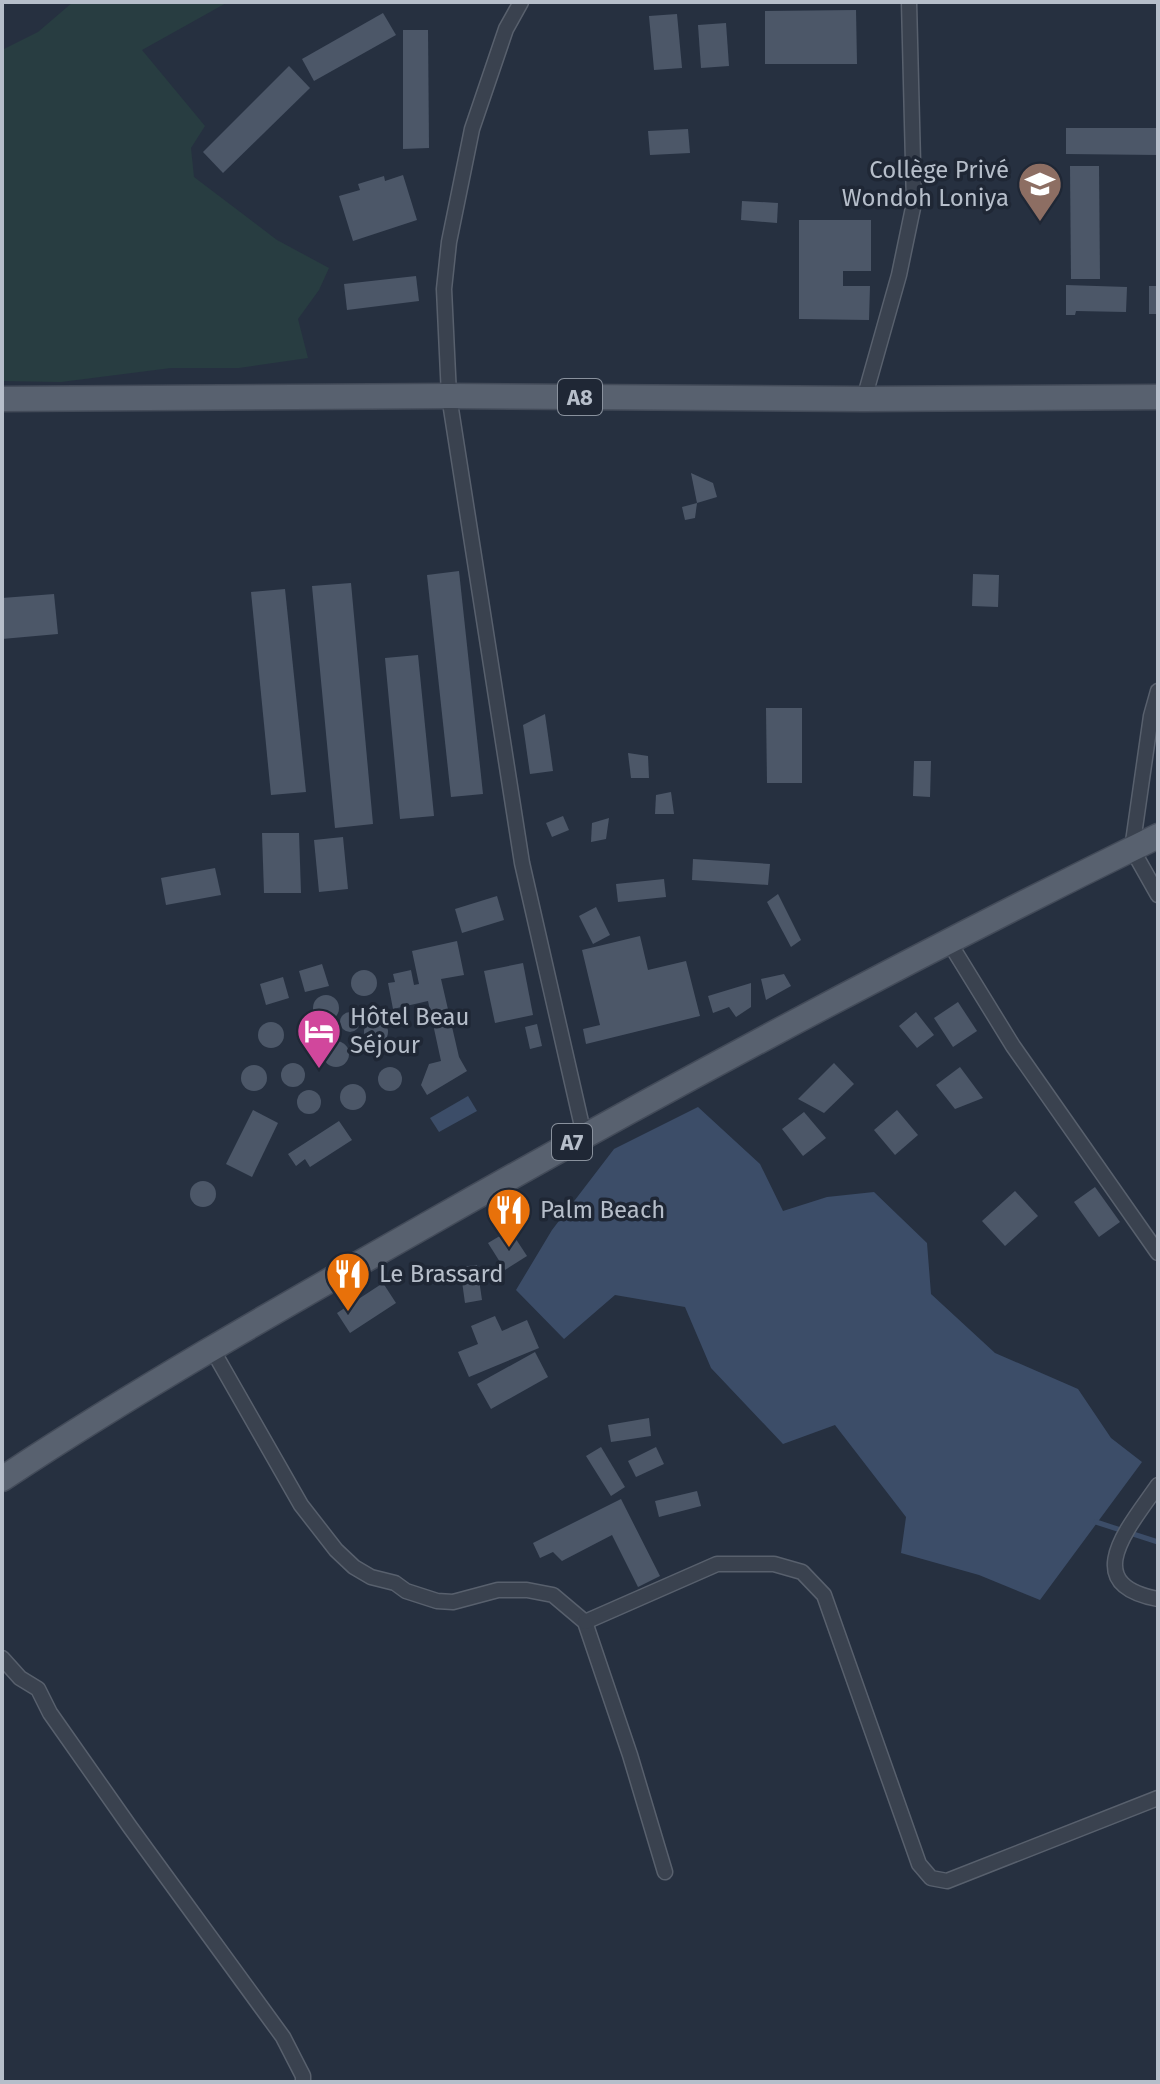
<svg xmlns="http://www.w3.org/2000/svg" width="1160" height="2084" font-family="'Fira Sans',sans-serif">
  <rect width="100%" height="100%" fill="#263040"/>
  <!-- green -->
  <polygon fill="#283d41" points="73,2 228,2 142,50 205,126 191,148 194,177 277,240 329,268 319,290 298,319 308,358 239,368 171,368 61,382 2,381 2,50 38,32"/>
  <!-- water -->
  <g fill="#3c4d68">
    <polygon points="468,1096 477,1111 439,1132 430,1118"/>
    <polygon points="698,1107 760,1164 783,1211 827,1197 874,1192 927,1243 931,1294 995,1353 1078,1389 1111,1438 1142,1462 1040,1600 979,1575 901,1553 906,1517 835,1425 783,1444 711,1368 685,1307 615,1295 564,1339 516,1290 552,1230 614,1149"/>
  </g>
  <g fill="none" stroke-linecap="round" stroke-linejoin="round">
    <!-- stream -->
    <polyline stroke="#3c4d68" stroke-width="5" points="1096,1522 1158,1542"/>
  </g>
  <!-- building -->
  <g fill="#4c5768">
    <polygon points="856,10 857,64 765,64 765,11"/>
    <polygon points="383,13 396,35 314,81 302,59"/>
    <polygon points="677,14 682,68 654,70 649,16"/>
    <polygon points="726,23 729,66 701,68 698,25"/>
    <polygon points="403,30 428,30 429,148 403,149"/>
    <polygon points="289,66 310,88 223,173 203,152"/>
    <polygon points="1066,128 1158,128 1158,155 1066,154"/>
    <polygon points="688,129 690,153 650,155 648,131"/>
    <polygon points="1070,166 1099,166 1100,279 1071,279"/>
    <polygon points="403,175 417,220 353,241 339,196 360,190 358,184 384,176 385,181"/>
    <polygon points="742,201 778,203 777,223 741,220"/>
    <polygon points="799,220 871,220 871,271 843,271 843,286 870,286 869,320 799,319"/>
    <polygon points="416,276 419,301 347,310 344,284"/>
    <polygon points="1066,285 1127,287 1126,312 1076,311 1075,315 1066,315"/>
    <rect x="1149" y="286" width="9" height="28"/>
    <polygon points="691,473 713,483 717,497 697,503"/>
    <polygon points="697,503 695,518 685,520 682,507"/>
    <polygon points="459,571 483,794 451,797 427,575"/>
    <polygon points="973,574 999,575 998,607 972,606"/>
    <polygon points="351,583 373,824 335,828 312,586"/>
    <polygon points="285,589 306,792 271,795 251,592"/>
    <polygon points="54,594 58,634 2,639 2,598"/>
    <polygon points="418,655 434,816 400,819 385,658"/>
    <polygon points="766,708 802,708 802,783 767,783"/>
    <polygon points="545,714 553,771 530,774 523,725"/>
    <polygon points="628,753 648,756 649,778 631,778"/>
    <polygon points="914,761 931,761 930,797 913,796"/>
    <polygon points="671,792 674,814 655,814 656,795"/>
    <polygon points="563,816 569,830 552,837 546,823"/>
    <polygon points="609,818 606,839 591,842 592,823"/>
    <polygon points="262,833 299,833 301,893 264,893"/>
    <polygon points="343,837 348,889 319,892 314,840"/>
    <polygon points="693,859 770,864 768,885 692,880"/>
    <polygon points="215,868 221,895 166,905 161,878"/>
    <polygon points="664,879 666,897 618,902 616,884"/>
    <polygon points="778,894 801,940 791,947 767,902"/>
    <polygon points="497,896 504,920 462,933 455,909"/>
    <polygon points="596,907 610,935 593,944 579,916"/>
    <polygon points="640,936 648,970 686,961 700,1016 586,1044 583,1029 600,1025 582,950"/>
    <polygon points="457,941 464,975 441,979 459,1057 467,1071 427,1095 421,1085 429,1064 441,1061 428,1001 393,1009 388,983 395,982 393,974 411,970 414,985 419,984 412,951"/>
    <polygon points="523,963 533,1015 495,1023 484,971"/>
    <polygon points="322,964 329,986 305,992 299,971"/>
    <circle cx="364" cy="983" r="13"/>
    <polygon points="784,974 791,986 766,1000 761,979"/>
    <polygon points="283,977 289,998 266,1005 260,984"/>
    <polygon points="751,983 751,1007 736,1017 729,1007 713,1013 708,996"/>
    <circle cx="326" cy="1008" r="13"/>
    <polygon points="958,1002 977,1031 953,1047 934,1018"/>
    <circle cx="350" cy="1022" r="10"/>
    <polygon points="916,1012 934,1035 917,1048 899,1026"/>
    <circle cx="376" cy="1032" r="12"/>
    <circle cx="271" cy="1035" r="13"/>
    <polygon points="537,1024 542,1046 530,1049 525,1027"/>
    <circle cx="336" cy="1054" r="13"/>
    <circle cx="293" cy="1075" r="12"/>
    <polygon points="834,1063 854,1084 824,1113 798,1099"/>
    <circle cx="254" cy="1078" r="13"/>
    <circle cx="390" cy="1079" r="12"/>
    <polygon points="960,1067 983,1098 955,1109 936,1085"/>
    <circle cx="353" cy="1097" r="13"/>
    <circle cx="309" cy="1102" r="12"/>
    <polygon points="253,1110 278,1123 252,1177 226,1164"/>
    <polygon points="897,1110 918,1135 895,1155 874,1130"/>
    <polygon points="804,1112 826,1138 803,1156 782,1129"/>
    <polygon points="339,1121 352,1140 310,1167 305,1159 296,1166 288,1154"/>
    <circle cx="203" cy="1194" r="13"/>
    <polygon points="1095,1187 1120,1222 1099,1237 1074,1202"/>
    <polygon points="1015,1191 1038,1216 1005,1246 982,1221"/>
    <polygon points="510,1230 527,1256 505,1270 488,1243"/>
    <polygon points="477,1265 482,1300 465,1303 460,1267"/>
    <polygon points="383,1283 396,1303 350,1333 337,1313"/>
    <polygon points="495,1316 502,1331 527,1320 539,1348 469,1377 458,1352 478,1344 471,1326"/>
    <polygon points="535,1352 548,1377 491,1409 477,1384"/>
    <polygon points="649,1418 651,1436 611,1442 608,1425"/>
    <polygon points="601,1447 625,1487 611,1496 586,1456"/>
    <polygon points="656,1447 664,1464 636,1477 628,1461"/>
    <polygon points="697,1491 701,1506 659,1517 655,1501"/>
    <polygon points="621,1499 660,1576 638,1587 612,1535 562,1561 553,1552 540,1558 533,1543"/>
  </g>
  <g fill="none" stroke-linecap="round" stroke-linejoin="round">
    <!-- minor casing -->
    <g stroke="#58606d" stroke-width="17">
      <g id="minor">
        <polyline points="521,2 506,29 472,129 449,242 444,289 449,396 522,863 584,1135"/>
        <polyline points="864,399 899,275 914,203 909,2"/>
        <polyline points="1158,691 1151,716 1132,849 1158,895"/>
        <polyline points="949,942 1013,1046 1158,1253"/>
        <polyline points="212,1349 301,1505 336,1550 354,1567 371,1577 395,1583 406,1591 437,1601 453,1602 498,1590 527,1590 553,1595 585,1622 630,1755 665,1872"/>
        <path d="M1158 1485C1130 1526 1077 1584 1158 1599"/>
        <polyline points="585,1622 717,1564 774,1564 802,1572 824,1595 919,1864 931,1878 947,1881 1158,1798"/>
        <polyline points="2,1658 20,1678 38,1689 50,1713 130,1827 283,2037 303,2076 303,2082"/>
      </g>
    </g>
    <!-- primary casing -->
    <g stroke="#434b59" stroke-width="27">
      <g id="primary">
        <polyline points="2,399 449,396 864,399 1158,397"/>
        <path d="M2 1479C141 1387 286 1305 430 1223 669 1087 912 957 1158 836"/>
      </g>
    </g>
    <!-- minor -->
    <use href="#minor" stroke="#3a424f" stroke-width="14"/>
    <!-- primary -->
    <use href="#primary" stroke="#58616f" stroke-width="24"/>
  </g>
  <!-- icons -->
  <defs>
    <g id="school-pin" transform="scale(2.3)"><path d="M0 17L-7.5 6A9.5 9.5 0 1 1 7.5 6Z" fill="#8d6e63" stroke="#1f2735"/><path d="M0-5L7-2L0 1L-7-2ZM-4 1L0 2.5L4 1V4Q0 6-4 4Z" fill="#fff"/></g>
    <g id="hotel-pin" transform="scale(2.3)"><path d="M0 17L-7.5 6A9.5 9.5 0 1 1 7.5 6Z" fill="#d1479c" stroke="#1f2735"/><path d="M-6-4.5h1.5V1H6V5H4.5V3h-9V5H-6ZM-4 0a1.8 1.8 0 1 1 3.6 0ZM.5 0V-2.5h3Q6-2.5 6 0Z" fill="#fff"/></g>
    <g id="restaurant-pin" transform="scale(2.3)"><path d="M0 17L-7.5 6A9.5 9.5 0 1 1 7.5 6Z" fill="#e8710a" stroke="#1f2735"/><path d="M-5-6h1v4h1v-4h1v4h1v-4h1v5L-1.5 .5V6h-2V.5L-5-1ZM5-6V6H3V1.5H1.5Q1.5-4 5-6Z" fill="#fff"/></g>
  </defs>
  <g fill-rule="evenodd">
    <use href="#school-pin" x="1040" y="184"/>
    <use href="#hotel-pin" x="319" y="1031"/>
    <use href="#restaurant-pin" x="509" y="1210"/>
    <use href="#restaurant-pin" x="348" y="1274"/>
  </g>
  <g text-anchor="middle" stroke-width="7" stroke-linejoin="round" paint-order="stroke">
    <!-- shield labels -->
    <g fill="#1f2735" stroke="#89919d" stroke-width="2">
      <rect x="558" y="379" width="44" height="36" rx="6"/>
      <rect x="552" y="1124" width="40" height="36" rx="6"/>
    </g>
    <g font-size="22" font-weight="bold" fill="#b6beca">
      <text x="580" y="405">A8</text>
      <text x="572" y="1150">A7</text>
    </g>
    <!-- poi labels -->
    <g font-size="24" fill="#b6beca" stroke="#1f2735" text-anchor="start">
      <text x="1009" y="178" text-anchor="end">Collège Privé<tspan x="1009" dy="28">Wondoh Loniya</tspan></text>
      <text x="350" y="1025">Hôtel Beau<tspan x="350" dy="28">Séjour</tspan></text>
      <text x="540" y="1218">Palm Beach</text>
      <text x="379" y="1282">Le Brassard</text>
    </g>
  </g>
  <!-- border -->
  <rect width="1160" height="2084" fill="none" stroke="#b6beca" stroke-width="8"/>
</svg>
